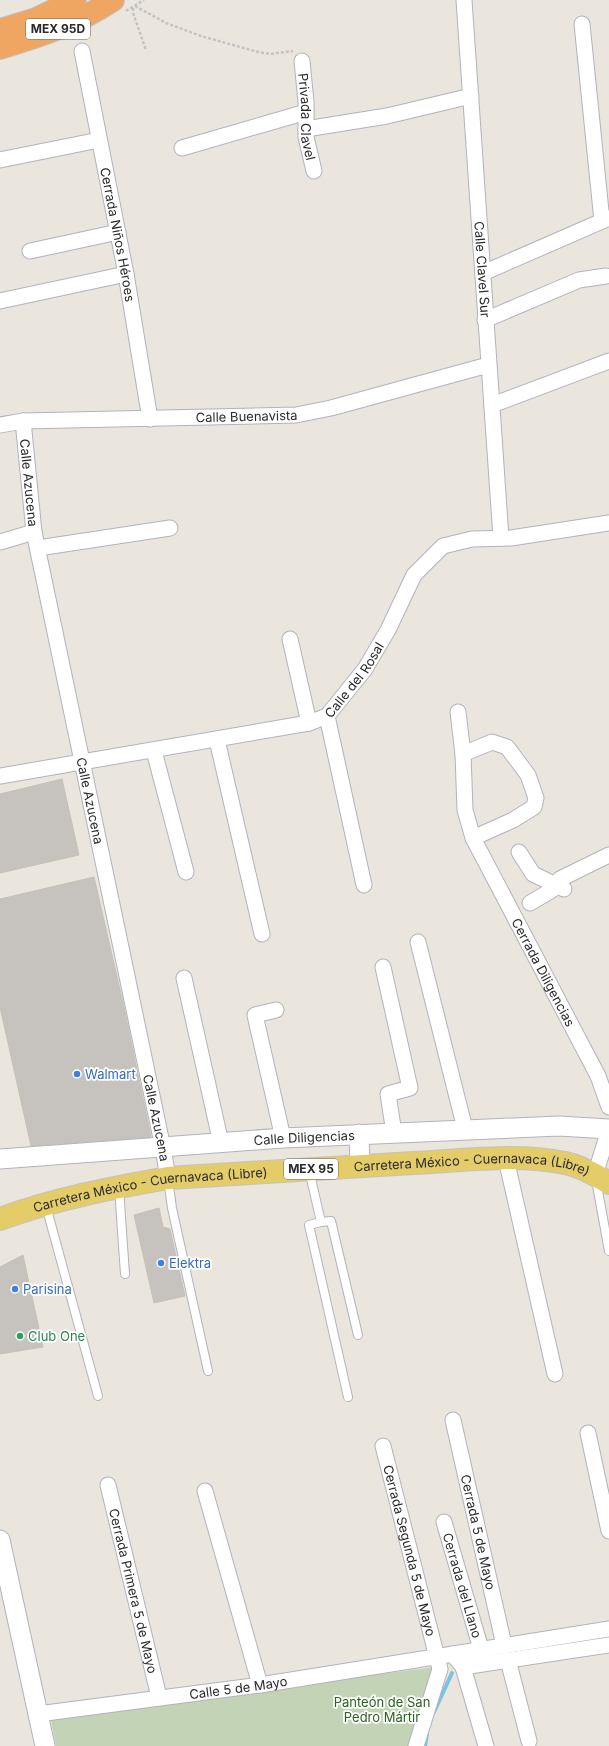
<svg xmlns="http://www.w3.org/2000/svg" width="609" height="1746" font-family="Inter,sans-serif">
  <rect width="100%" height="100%" fill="#ebe6dd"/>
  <!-- cemetery -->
  <polygon fill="#c3d3b6" points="435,1667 411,1746 56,1746 50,1715"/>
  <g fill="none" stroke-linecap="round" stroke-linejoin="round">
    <!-- stream -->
    <g stroke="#79c3e4" stroke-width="4">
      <polyline points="598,1638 609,1637"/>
      <polyline points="434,1712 452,1673"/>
      <polyline points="425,1746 427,1734"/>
    </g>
  </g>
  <!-- building -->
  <g fill="#c6c2bd" stroke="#c6c1b7">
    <polygon points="62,779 79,855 0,873 0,794"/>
    <polygon points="94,877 124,1007 151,1137 31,1146 0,1007 0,899"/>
    <polygon points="159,1208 163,1227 170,1229 185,1296 154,1303 134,1215"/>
    <polygon points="23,1255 43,1347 0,1354 0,1267"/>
  </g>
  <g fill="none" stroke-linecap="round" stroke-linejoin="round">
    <!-- service casing -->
    <g stroke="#b1b3bc" stroke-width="10">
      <g id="service">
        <polyline points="309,1170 321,1222 309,1225 348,1397"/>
        <polyline points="168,1179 172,1208 208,1371"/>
        <polyline points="596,1180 609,1251"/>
        <polyline points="119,1188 125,1274"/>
        <polyline points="46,1206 98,1396"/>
        <polyline points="321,1222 331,1221 358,1335"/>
      </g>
    </g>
    <!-- minor casing -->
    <g stroke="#b1b3bc" stroke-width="17">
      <g id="minor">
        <path id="s1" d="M464 0 501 538"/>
        <polyline points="582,24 602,221"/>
        <path id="s2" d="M82 51 126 274 150 419"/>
        <path id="s3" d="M302 61 306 102V137L314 171"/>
        <polyline points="306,129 387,116 471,96"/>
        <polyline points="182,148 306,112"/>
        <polyline points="0,160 99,140"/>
        <polyline points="30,251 118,232"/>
        <polyline points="483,273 609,218"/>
        <polyline points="0,301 126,274"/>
        <polyline points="485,320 579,280 606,276"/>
        <polyline points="492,405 609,361"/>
        <path id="s4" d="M23 421 34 532 163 1148 168 1178"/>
        <path id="s5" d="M0 425 23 421 296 415 331 408 488 365"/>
        <polyline points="0,542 34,532"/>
        <polyline points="38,548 170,528"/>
        <polyline points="290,639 309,723"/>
        <path id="s6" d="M458 712 463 754 465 810 473 838 598 1076 609 1107"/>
        <polyline points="327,716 364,885"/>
        <polyline points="217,740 262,934"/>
        <polyline points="154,751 186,872"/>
        <polyline points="463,754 492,742 507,747 528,775 536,798 534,807 513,820 473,838"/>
        <path id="s7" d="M0 776 309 723 327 716 365 669 388 630 414 575 443 546 472 539 511 538 609 523"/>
        <polyline points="519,852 533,874 564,889"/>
        <polyline points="530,903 552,890 560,879 609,855"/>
        <polyline points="418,942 465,1129"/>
        <polyline points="383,967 410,1088 388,1094 394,1133"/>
        <polyline points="184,978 221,1143"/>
        <polyline points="276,1010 255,1015 283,1138"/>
        <polyline points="506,1159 555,1374"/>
        <polyline points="595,1175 609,1130"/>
        <path id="s8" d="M453 1420 504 1645"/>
        <polyline points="588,1433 609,1531"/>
        <path id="s9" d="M383 1446 440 1669 416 1746"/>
        <path id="s10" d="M108 1485 159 1697"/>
        <polyline points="205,1491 260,1685"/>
        <path id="s11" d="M444 1522 481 1649"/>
        <polyline points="452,1654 463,1667 609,1645"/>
        <polyline points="508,1660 529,1741"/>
        <polyline points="463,1667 486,1746"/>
        <path id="s12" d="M38 1714 260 1685 609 1629"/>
      </g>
    </g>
    <!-- tertiary casing -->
    <g stroke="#b1b3bc" stroke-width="21">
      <g id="tertiary">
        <polyline points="359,1134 360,1166"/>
        <path id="s13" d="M0 1159 283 1138 559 1126 609 1129"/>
        <polyline points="0,1540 45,1746"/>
      </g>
    </g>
    <!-- primary casing -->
    <g stroke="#c3c3c3" stroke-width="24">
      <g id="primary">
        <path id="s14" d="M0 1219C54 1199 111 1188 168 1178 249 1173 331 1168 413 1163 463 1161 516 1153 565 1163 580 1166 596 1175 609 1183"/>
      </g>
    </g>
    <!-- motorway casing -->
    <g stroke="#c3c3c3" stroke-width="24">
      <g id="motorway">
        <polyline points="0,30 36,19 75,0"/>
        <path d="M0 48C40 36 79 23 113 0"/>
      </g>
    </g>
    <!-- path -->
    <g stroke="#c3c3c3" stroke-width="2.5" stroke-dasharray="3 2" stroke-linecap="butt">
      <polyline points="135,6 166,23 201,36 258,52 270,54 293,51"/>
      <polyline points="133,8 133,13 146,50"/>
      <polyline points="126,11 144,0"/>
    </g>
    <!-- service -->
    <use href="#service" stroke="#fff" stroke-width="8"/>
    <!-- minor -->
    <use href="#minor" stroke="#fff" stroke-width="15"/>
    <!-- tertiary -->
    <use href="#tertiary" stroke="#fff" stroke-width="19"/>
    <!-- primary -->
    <use href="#primary" stroke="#e4cc69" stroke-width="22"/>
    <!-- motorway -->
    <use href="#motorway" stroke="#f0a663" stroke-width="22"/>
  </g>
  <!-- markers -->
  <g fill="#3f7fe0" stroke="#fff" stroke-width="1.5">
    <circle cx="77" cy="1074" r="4"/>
    <circle cx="161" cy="1263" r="4"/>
    <circle cx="15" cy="1289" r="4"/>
  </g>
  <circle fill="#2e9e5b" stroke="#fff" stroke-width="1.5" cx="20" cy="1336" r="4"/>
  <g text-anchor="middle" stroke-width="3.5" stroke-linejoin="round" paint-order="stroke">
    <!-- shield labels -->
    <g fill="#fff" stroke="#6a6a6a" stroke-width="1">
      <rect x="26" y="19" width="64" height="20" rx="3"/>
      <rect x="284" y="1159" width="54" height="20" rx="3"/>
    </g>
    <g font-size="12" font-weight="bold" fill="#2a2a2a">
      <text x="58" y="33">MEX 95D</text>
      <text x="311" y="1173">MEX 95</text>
    </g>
    <!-- street labels -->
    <g font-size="13" fill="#2a2a2a" stroke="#fff">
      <text dy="5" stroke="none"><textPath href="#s3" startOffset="56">Privada Clavel</textPath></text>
      <text dy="5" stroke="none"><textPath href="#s2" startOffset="187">Cerrada Niños Héroes</textPath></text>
      <text dy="5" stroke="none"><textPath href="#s1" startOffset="270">Calle Clavel Sur</textPath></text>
      <text dy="5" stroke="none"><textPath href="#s5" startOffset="247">Calle Buenavista</textPath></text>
      <text dy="5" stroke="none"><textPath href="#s4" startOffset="62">Calle Azucena</textPath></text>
      <text dy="5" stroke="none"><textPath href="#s7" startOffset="378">Calle del Rosal</textPath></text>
      <text dy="5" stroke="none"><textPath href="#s4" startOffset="386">Calle Azucena</textPath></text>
      <text dy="5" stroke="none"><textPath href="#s6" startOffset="279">Cerrada Diligencias</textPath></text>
      <text dy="5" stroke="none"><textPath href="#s4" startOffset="710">Calle Azucena</textPath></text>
      <text dy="5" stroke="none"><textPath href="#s13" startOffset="305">Calle Diligencias</textPath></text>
      <text dy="5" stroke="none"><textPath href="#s14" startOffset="478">Carretera México - Cuernavaca (Libre)</textPath></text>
      <text dy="5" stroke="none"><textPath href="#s14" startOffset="154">Carretera México - Cuernavaca (Libre)</textPath></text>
      <text dy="5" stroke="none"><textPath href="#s8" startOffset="115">Cerrada 5 de Mayo</textPath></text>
      <text dy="5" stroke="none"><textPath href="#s9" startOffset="108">Cerrada Segunda 5 de Mayo</textPath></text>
      <text dy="5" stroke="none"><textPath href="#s11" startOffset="66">Cerrada del Llano</textPath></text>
      <text dy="5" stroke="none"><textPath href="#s10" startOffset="109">Cerrada Primera 5 de Mayo</textPath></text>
      <text dy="5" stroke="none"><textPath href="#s12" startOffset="202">Calle 5 de Mayo</textPath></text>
    </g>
    <!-- shop labels -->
    <g font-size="13" fill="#366cbe" stroke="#fff" text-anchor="start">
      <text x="85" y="1079">Walmart</text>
      <text x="169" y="1268">Elektra</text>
      <text x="23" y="1294">Parisina</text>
    </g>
    <!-- leisure labels -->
    <g font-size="13" fill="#27864d" stroke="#fff" text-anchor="start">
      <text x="28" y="1341">Club One</text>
    </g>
    <!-- park labels -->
    <g font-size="13" fill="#2b6120" stroke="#fff">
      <text x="382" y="1707">Panteón de San<tspan x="382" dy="15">Pedro Mártir</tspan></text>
    </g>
  </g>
</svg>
